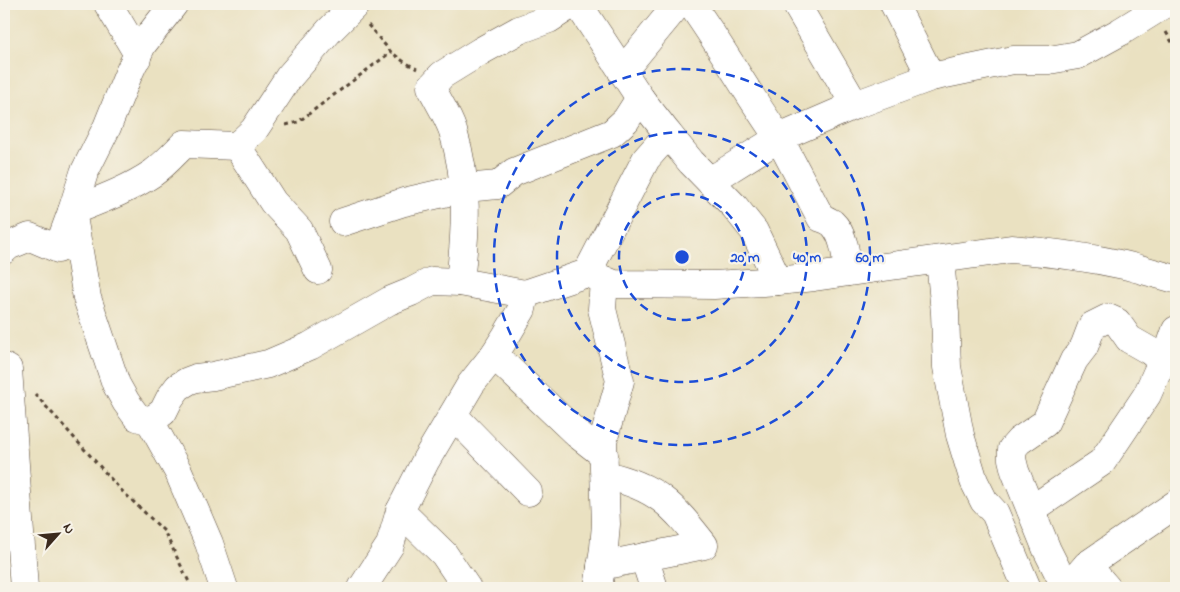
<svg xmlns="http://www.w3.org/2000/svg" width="1180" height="592" font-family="'Indie Flower',sans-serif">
  <rect width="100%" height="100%" fill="#f7f3e8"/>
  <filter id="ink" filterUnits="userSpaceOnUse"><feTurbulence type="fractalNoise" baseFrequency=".02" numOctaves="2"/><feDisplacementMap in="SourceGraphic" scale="10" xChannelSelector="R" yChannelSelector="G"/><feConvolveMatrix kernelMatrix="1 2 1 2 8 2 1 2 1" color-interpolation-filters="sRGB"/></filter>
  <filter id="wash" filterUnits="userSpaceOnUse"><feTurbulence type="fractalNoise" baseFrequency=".0096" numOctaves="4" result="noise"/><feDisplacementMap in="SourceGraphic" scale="20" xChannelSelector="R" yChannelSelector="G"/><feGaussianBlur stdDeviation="1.12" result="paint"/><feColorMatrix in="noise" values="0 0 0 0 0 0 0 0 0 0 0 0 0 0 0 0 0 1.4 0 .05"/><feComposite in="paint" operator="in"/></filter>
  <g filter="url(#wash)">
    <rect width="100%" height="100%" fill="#eae1c1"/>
  </g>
  <g filter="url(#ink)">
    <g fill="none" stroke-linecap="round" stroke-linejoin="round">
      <!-- minor casing -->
      <g stroke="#554536" stroke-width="29">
        <g id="minor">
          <polyline points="108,4 136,51 137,58"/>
          <polyline points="174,4 142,45 128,75 107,127 84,173 72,211 87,298 116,384 126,402 137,417 150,421 179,473 209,543 224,588"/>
          <polyline points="578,4 640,98 668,134"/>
          <path d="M691 4C722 47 748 95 779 138L710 181"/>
          <polyline points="796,4 855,105"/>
          <polyline points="894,4 931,77"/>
          <polyline points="622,72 678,4"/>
          <polyline points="237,146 273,202 299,230 318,270"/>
          <polyline points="343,222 404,202 465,188 498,185 514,172 612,133 626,120 640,98"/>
          <path d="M4 250 8 246 30 237 58 249 72 211C100 200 128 190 153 173 164 165 174 154 184 144L237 146 254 130 289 77 329 31 356 4"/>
          <polyline points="940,260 945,313 947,367 960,435 974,481 984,501 995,513 1027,588"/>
          <path d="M847 272C847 257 844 234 832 223 829 221 825 219 821 218L779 138 855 105 931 77 1013 60H1049L1078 55 1120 32 1165 4"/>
          <polyline points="589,274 614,284 714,285 778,281"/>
          <path d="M460 282C466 229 469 183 453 131 448 116 438 101 431 87L442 75 481 51 519 30 549 19 572 4"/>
          <polyline points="494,355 577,434 604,455"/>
          <polyline points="4,367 8,369 24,588"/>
          <polyline points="453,415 528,492"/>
          <polyline points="150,421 163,412 170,398 178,387 188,381 196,378 213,376 268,364 310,346 389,301 411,292 432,281 460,282 525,294"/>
          <polyline points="1031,510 1102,462 1147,395 1162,361 1168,353 1176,330"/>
          <polyline points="400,511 444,554 467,588"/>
          <polyline points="644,557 654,588"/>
          <polyline points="1087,565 1107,588"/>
          <path d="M601 566 704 545C672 504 657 487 605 475"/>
          <path d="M362 588 390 545 400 511 426 460 471 384 494 355 506 336 522 309 525 294 587 273 646 159 668 134 691 162 734 206 754 231 778 281 814 277 1011 249C1049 252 1087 257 1124 265 1141 269 1159 275 1176 279"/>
          <polyline points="598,588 604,548 606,524 603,441 620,381 602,309 604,280"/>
          <polyline points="1066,588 1047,550 1015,471 1012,459 1012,449 1019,441 1045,423 1074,360 1084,347 1092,326 1108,318 1117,322 1129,339 1150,351 1162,361"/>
          <polyline points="1067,588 1087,565 1176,504"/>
        </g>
      </g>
      <!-- path -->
      <g stroke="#554536" stroke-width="3" stroke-dasharray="4 4" stroke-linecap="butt">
        <polyline points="368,25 391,52 403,61 417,69"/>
        <polyline points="1166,32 1176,49"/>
        <polyline points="286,125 298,122 391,52"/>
        <polyline points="35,394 120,489 164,531 192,588"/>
      </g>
      <!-- minor -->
      <use href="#minor" stroke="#fff" stroke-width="28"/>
    </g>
  </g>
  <!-- distance rings -->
  <g fill="none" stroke="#1d4ed8" stroke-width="2.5" stroke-dasharray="9 6">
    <circle cx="682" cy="257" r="63"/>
    <circle cx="682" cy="257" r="125"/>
    <circle cx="682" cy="257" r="188"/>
  </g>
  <circle cx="682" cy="257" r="8" fill="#1d4ed8" stroke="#f7f3e8" stroke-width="2.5"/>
  <g font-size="15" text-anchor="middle" font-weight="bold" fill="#1d4ed8" stroke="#f7f3e8" stroke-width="4.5" stroke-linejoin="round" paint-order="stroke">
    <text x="745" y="262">20 m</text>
    <text x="807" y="262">40 m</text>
    <text x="870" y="262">60 m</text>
  </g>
  <!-- margin -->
  <rect width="1180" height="592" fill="none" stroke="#f7f3e8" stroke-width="20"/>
  <!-- north arrow -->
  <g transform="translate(58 534) rotate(63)" stroke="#f7f3e8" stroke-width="4" paint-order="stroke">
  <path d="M0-4L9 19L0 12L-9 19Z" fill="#3b2a1e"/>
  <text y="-8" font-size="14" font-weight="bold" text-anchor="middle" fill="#3b2a1e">N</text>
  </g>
</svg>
